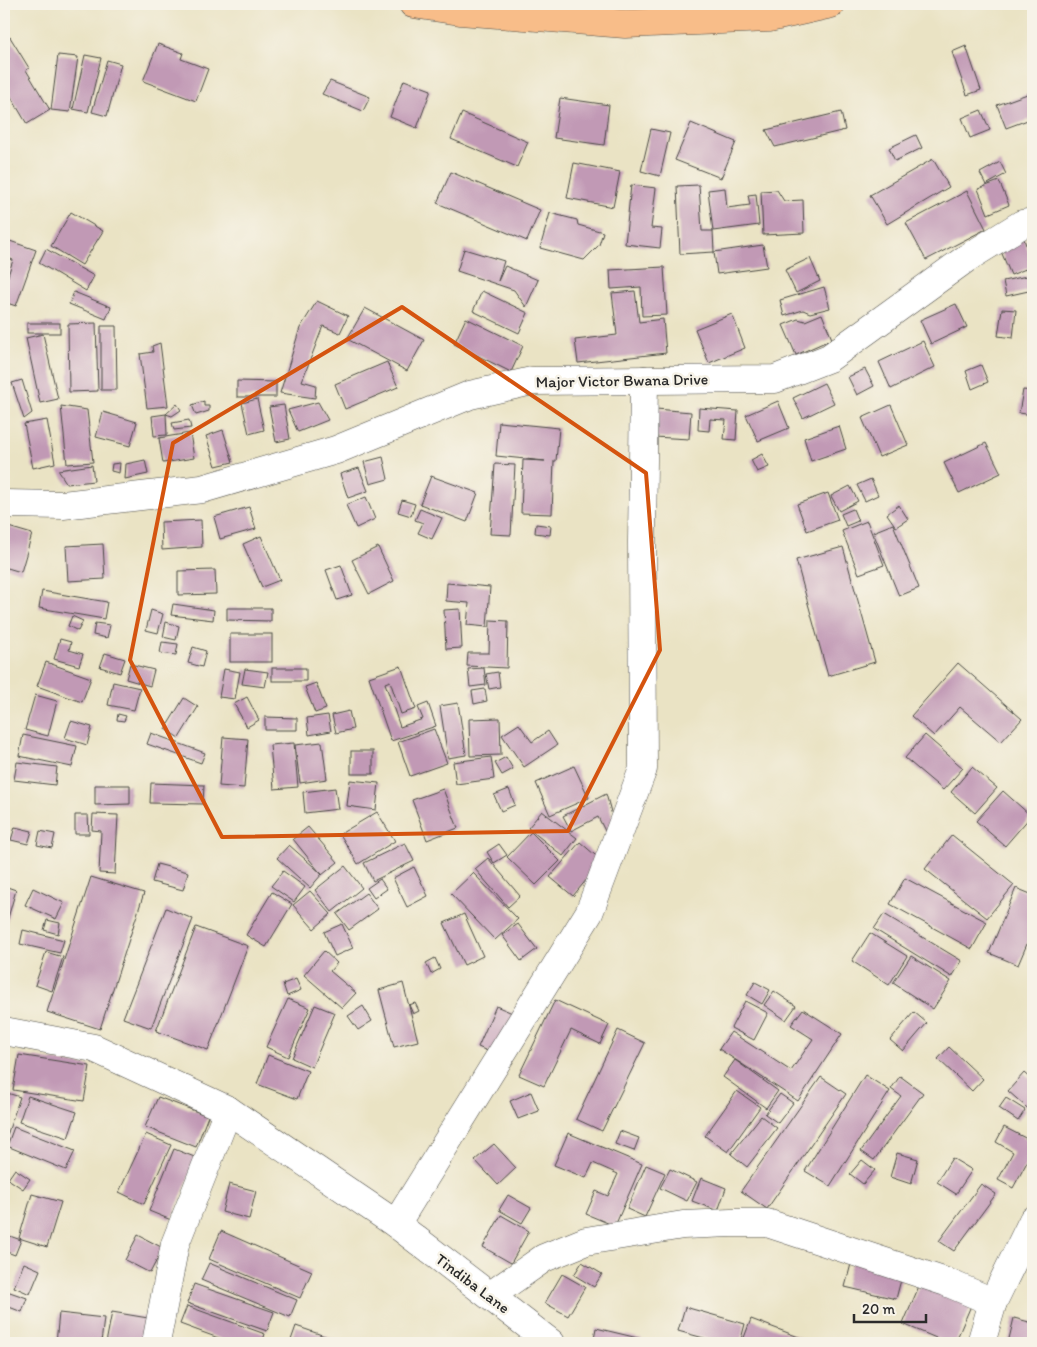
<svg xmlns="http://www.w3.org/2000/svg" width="1037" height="1347" font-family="Itim,sans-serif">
  <rect width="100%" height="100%" fill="#f7f3e8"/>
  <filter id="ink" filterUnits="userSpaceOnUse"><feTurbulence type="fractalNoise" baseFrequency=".02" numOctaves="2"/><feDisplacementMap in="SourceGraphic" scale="10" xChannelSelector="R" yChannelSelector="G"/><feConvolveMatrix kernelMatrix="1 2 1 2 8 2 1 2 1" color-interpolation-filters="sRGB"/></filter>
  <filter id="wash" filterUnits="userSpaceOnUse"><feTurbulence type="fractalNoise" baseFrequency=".0096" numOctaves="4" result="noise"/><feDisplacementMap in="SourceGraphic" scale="20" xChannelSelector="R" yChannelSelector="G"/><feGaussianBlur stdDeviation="1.12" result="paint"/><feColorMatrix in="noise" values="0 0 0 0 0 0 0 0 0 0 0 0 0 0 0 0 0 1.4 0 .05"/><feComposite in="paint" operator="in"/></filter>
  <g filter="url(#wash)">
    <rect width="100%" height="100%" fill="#eae3c4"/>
    <g id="blocks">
      <!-- building -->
      <g fill="#c199b5">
        <polygon points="10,37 29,68 26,70 50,110 27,124 4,85 4,40"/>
        <polygon points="158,44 183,53 181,59 208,69 196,101 143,81"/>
        <polygon points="966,46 981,90 967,95 952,52"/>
        <polygon points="58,55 78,57 70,112 51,110"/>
        <polygon points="85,55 101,58 88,112 73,109"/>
        <polygon points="107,60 121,64 107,116 92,112"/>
        <polygon points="404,80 431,90 417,128 390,117"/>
        <polygon points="330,81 370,97 363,111 322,94"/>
        <polygon points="1030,93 1033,100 1033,118 1006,128 997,105"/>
        <polygon points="560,98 609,105 604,145 554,138"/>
        <polygon points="981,110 990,130 970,138 962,118"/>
        <polygon points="841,112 845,130 775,147 766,130"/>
        <polygon points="462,113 528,142 517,167 451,139"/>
        <polygon points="691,123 736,142 721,178 675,160"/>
        <polygon points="651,129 670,133 660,176 641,171"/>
        <polygon points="916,135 922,148 895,161 889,148"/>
        <polygon points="933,159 949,187 887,224 870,195"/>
        <polygon points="1000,162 1006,174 986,185 980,173"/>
        <polygon points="574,163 620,172 613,207 567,198"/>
        <polygon points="451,172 540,210 527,241 437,203"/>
        <polygon points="999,181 1009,205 988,214 978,189"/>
        <polygon points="631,185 656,188 651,228 662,229 660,248 625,244"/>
        <polygon points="699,185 702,231 713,231 714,252 680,254 677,186"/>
        <polygon points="725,188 727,208 750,205 748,195 756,194 759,225 713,231 708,190"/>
        <polygon points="777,190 784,201 803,200 804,233 763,235 761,191"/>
        <polygon points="967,191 986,229 926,260 906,223"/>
        <polygon points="71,212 103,231 82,265 51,246"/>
        <polygon points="550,213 577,220 578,225 603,232 599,245 584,260 540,248"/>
        <polygon points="4,239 36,250 16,306 4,302 4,288 13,260 4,256"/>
        <polygon points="1024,239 1033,266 1011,275 1000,249"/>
        <polygon points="763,245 767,267 717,274 714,252"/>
        <polygon points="46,249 94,276 86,291 39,263"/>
        <polygon points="464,249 504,261 498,281 505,266 538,280 526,307 514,290 457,271"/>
        <polygon points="810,258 820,281 796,293 785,270"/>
        <polygon points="664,267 667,315 642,316 641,287 611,289 610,270"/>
        <polygon points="1032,275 1033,290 1006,296 1003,281"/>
        <polygon points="824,287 830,308 810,313 803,310 784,316 780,300"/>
        <polygon points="482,291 528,313 519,333 473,311"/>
        <polygon points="635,291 639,322 663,319 666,353 578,363 575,340 617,335 612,293"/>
        <polygon points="74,292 111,307 106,319 69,304"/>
        <polygon points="317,301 348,316 340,333 323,326 302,381 316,385 315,398 280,393 300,328"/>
        <polygon points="956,304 967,327 931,344 920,320"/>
        <polygon points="365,308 424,340 407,371 347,339"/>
        <polygon points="1002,309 1016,310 1013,338 998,336"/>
        <polygon points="732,314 745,348 709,363 695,329"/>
        <polygon points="822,314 832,339 796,355 783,325 798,319 805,321"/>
        <polygon points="466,318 523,346 511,372 454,344"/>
        <rect x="27" y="323" width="33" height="10"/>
        <polygon points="96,323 98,391 69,392 68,324"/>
        <polygon points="101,326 116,326 117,390 101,390"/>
        <polygon points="43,334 58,399 40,403 26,338"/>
        <polygon points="923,341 935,367 891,389 879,362"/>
        <polygon points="160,343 168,406 147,408 140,354 153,352 152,346"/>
        <polygon points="387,362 398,387 345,409 335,384"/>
        <polygon points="981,365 988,382 972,389 966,371"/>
        <polygon points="865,369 874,386 857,395 848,377"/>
        <polygon points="22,380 32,413 24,419 12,383"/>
        <polygon points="237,381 276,382 276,397 237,397"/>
        <polygon points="824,383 834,403 803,418 793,398"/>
        <polygon points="1023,390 1033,391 1033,415 1019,413"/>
        <polygon points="257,399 264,430 249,434 242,403"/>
        <polygon points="204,401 204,406 209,406 209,411 196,415 192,405"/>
        <polygon points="778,401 789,428 758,441 746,415"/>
        <polygon points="318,402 328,420 298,432 288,410"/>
        <polygon points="177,404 181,410 172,416 166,414"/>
        <polygon points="284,405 290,439 276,442 269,407"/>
        <polygon points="891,405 908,445 879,457 862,418"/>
        <polygon points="61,406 87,410 93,462 67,464"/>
        <polygon points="699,408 738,411 736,440 724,439 726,420 710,419 709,431 698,430"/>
        <polygon points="656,409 691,412 689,439 654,437"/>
        <polygon points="103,412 137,422 130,446 96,437"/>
        <polygon points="166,414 167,435 154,436 152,416"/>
        <polygon points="47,420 55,463 33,468 24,424"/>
        <polygon points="189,420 191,428 174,430 172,423"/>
        <polygon points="499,422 559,428 556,461 554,461 552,514 521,513 523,460 545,461 496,456"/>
        <polygon points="839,426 846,449 811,461 804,438"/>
        <polygon points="223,430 233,462 216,466 206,436"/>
        <polygon points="190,433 194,458 163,463 159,438"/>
        <polygon points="986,443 1001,473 959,493 944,463"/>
        <polygon points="762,454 769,467 757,472 751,460"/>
        <polygon points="383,457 388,479 370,484 364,462"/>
        <polygon points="145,460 148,474 125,479 126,464"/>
        <polygon points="120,463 119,473 111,471 112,464"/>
        <polygon points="495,464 515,465 511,535 490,534"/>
        <polygon points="92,465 94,481 67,484 58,470"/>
        <polygon points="359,468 368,491 348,498 340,474"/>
        <polygon points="431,476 478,493 467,522 420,504"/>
        <polygon points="871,479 878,495 865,501 857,485"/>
        <polygon points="850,486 858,501 839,511 831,496"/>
        <polygon points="828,493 838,520 807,531 797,504"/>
        <polygon points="366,497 375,519 356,528 346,505"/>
        <polygon points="402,500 415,504 411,516 398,512"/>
        <polygon points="899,505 908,519 896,527 887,514"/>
        <polygon points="249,507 256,529 220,539 214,517"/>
        <polygon points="420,509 442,518 432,539 418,533 423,523 415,520"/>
        <polygon points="853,509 858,521 846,526 841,514"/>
        <polygon points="201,520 202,547 162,550 161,522"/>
        <polygon points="867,521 884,565 859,574 842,531"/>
        <polygon points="536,524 551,526 550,535 535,533"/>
        <polygon points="893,524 919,588 899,596 873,532"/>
        <polygon points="5,526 32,534 21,572 4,567"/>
        <polygon points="261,536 280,580 262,587 243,544"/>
        <polygon points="103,544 105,579 68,581 66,546"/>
        <polygon points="378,547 394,581 369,594 352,560"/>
        <polygon points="843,547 875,662 828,676 796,560"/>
        <polygon points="341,565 352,595 337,600 326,570"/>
        <polygon points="215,570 216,594 178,595 178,571"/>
        <polygon points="447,583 490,587 487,627 467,625 469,603 446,601"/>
        <polygon points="42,591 107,602 104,619 39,608"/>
        <polygon points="173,604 214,610 213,620 171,615"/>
        <polygon points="227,608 271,608 271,621 227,620"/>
        <polygon points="460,609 462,648 446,649 444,610"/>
        <polygon points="151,610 163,614 158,633 146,630"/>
        <polygon points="72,616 83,621 78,631 68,626"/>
        <polygon points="490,620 508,621 507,668 467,666 468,653 489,653"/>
        <polygon points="166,622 179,626 176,640 163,637"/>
        <polygon points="95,623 110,625 107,638 93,635"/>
        <rect x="230" y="634" width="42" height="28"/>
        <polygon points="60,639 71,642 69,650 83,654 79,666 54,659"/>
        <polygon points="162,642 178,644 176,655 160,653"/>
        <polygon points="193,647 206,651 202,667 188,663"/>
        <polygon points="105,653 125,659 120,673 100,667"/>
        <polygon points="46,662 91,678 82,702 37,686"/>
        <polygon points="958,663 1022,719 1001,742 960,707 934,736 911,716"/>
        <polygon points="130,664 154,670 150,686 126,679"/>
        <polygon points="401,666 416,709 401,714 390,681 385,683 400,727 423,719 418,707 428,703 436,726 391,741 369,677"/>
        <rect x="272" y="668" width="34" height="13"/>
        <polygon points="484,668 486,685 470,687 468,669"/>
        <polygon points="224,669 240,672 235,699 219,697"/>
        <polygon points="245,669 268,672 265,687 242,684"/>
        <polygon points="498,672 500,687 489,689 486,674"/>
        <polygon points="113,682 140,688 134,710 108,705"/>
        <polygon points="316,683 326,709 315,713 305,687"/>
        <polygon points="485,689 487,701 474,704 472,691"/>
        <polygon points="35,695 57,701 48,736 25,730"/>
        <polygon points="247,697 259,720 247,727 234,704"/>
        <polygon points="184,698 198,707 179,738 165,729"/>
        <polygon points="458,703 466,755 448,758 440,706"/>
        <polygon points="349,711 353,729 336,733 332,715"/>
        <polygon points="118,714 126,716 124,721 117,720"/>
        <polygon points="328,715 331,731 309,735 307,718"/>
        <polygon points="265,717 297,718 297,730 265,730"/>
        <polygon points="500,718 501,755 470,756 469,719"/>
        <polygon points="71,721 92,727 87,745 65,738"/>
        <polygon points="519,724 532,742 548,731 557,745 524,767 502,735"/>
        <polygon points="434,729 447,763 410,776 398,742"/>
        <polygon points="151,733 205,753 201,763 147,744"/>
        <polygon points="23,735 77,746 72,767 19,756"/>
        <polygon points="925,735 963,768 943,790 905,758"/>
        <polygon points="223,737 248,739 244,788 219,786"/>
        <polygon points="322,742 327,779 300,783 295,745"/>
        <polygon points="294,743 298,787 274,789 270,745"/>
        <rect x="351" y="751" width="22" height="23"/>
        <polygon points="491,757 494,779 456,784 453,762"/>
        <polygon points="506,757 513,769 502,775 495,763"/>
        <polygon points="17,762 57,767 55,785 14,780"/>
        <polygon points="574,766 589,798 550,815 536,783"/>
        <polygon points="972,767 997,788 975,813 951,792"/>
        <polygon points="350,780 379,783 376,810 347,806"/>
        <polygon points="151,783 204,785 203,804 150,803"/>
        <polygon points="95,785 130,785 130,804 95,805"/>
        <polygon points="335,788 338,809 305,813 303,792"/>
        <polygon points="443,789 458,828 427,840 412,800"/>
        <polygon points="509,789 515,805 501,811 494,795"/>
        <polygon points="1003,791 1031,816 1005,846 976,821"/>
        <polygon points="606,794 613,819 606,833 598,817 571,831 563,816"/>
        <polygon points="542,811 577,838 563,856 528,828"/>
        <polygon points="377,812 395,841 358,864 340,834"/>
        <polygon points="93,814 118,815 115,874 99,873 101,831 92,830"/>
        <polygon points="75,815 88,815 89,834 75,834"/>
        <polygon points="15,827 32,831 28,844 11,840"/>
        <polygon points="308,827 338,862 322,875 293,839"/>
        <polygon points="40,831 55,834 52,848 37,845"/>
        <polygon points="531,832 560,861 536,885 507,857"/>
        <polygon points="952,835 1014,885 987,918 925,869"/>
        <polygon points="580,842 602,861 573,896 550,877"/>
        <polygon points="405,843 414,861 373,881 364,863"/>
        <polygon points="499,844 507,855 494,863 487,852"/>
        <polygon points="289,845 322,874 310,888 277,858"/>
        <polygon points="488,858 520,896 508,907 475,869"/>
        <polygon points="157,864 188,872 183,890 152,882"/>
        <polygon points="345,866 362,888 332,912 315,890"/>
        <polygon points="414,867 428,896 407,907 393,878"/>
        <polygon points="283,871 305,887 294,902 271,886"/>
        <polygon points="473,873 518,919 495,940 451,894"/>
        <polygon points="91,877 144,893 100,1029 47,1012"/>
        <polygon points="905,878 987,922 972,949 890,904"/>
        <polygon points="380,879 387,889 374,898 367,888"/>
        <polygon points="4,886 16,890 4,932"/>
        <polygon points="33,888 64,903 56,919 25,905"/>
        <polygon points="1016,888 1033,895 1033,930 1018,965 989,953"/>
        <polygon points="310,891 331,914 314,929 293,905"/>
        <polygon points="272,892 292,904 266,947 246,935"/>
        <polygon points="366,893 378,909 349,930 337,914"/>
        <polygon points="166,908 193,919 151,1028 123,1018"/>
        <polygon points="464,914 483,956 464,965 444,923"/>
        <polygon points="884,914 962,961 952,977 874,929"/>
        <polygon points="47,920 60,923 58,934 44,930"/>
        <polygon points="342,924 353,948 335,956 324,932"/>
        <polygon points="518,924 537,949 521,961 502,935"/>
        <polygon points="196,927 248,946 208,1050 156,1031"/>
        <polygon points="23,930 64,940 60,953 20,944"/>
        <polygon points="870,933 907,956 889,985 852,961"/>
        <polygon points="324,951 337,963 330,971 356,993 342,1008 304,975"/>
        <polygon points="46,952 63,957 52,991 35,985"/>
        <polygon points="911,956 951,981 933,1009 893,983"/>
        <polygon points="435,958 440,969 431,974 426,963"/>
        <polygon points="296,979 301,990 287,996 283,984"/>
        <polygon points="755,982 770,990 762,1004 747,995"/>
        <polygon points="403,983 418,1041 394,1047 379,990"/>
        <polygon points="774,991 796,1006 786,1020 764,1005"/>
        <polygon points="288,999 310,1008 288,1057 266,1047"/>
        <polygon points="555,1000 609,1025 600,1044 571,1030 544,1086 519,1075"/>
        <polygon points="745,1001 768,1013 754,1040 731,1028"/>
        <polygon points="415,1003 419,1011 413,1014 409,1005"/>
        <polygon points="315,1005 335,1013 312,1067 292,1058"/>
        <polygon points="363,1006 372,1021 358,1030 348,1016"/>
        <polygon points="496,1006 517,1015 499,1056 478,1047"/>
        <polygon points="803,1009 842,1034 798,1101 719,1049 731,1032 791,1071 813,1039 791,1025"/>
        <polygon points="914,1012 927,1023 903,1051 890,1040"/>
        <polygon points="618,1030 645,1043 602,1131 576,1119"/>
        <polygon points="949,1047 983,1079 972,1091 938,1059"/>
        <polygon points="19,1055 90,1066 84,1101 13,1090"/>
        <polygon points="268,1055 308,1071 297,1099 257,1084"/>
        <polygon points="735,1060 778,1091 766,1108 723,1077"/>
        <polygon points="1024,1073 1033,1081 1033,1113 1008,1091"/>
        <polygon points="865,1075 890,1091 830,1186 805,1171"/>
        <polygon points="900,1076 923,1093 874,1160 861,1151 901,1096 891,1089"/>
        <polygon points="821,1077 846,1094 767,1209 741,1191"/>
        <polygon points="737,1091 760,1107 728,1152 705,1136"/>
        <polygon points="4,1092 20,1097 4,1144"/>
        <polygon points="531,1092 539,1111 518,1119 510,1101"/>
        <polygon points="780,1094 793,1103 778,1123 765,1114"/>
        <polygon points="28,1096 77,1112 68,1138 19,1122"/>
        <polygon points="158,1097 208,1116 196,1147 145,1127"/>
        <polygon points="1006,1098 1025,1110 1018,1121 999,1108"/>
        <polygon points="761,1116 777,1128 747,1167 731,1154"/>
        <polygon points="14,1127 75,1151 66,1170 7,1146"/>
        <polygon points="1004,1127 1033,1142 1033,1151 1013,1188 998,1180 1013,1152 996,1142"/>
        <polygon points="620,1131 639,1138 634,1151 615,1144"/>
        <polygon points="568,1133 642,1164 615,1226 586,1214 596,1191 608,1196 618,1174 593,1163 586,1178 554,1165"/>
        <polygon points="146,1134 171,1145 144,1204 119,1192"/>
        <polygon points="494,1144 516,1168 498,1185 475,1160"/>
        <polygon points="174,1149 197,1158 171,1220 149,1211"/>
        <polygon points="897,1153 918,1159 911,1184 890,1177"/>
        <polygon points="952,1158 972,1170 956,1194 937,1182"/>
        <polygon points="862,1160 875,1170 863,1184 850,1174"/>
        <polygon points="646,1165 665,1173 645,1217 627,1209"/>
        <polygon points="15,1169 30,1179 23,1189 8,1179"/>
        <polygon points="670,1169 697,1182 687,1201 660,1188"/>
        <polygon points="701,1178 726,1188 718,1211 692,1201"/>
        <polygon points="229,1184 256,1191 249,1219 222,1212"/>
        <polygon points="981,1184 996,1194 954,1251 939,1241"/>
        <polygon points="32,1194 61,1202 47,1247 19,1238"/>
        <polygon points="508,1195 531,1208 522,1223 499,1210"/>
        <polygon points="501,1215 529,1231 511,1263 483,1247"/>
        <polygon points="221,1231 312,1271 300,1298 209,1259"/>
        <polygon points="4,1234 21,1240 15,1255 4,1251"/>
        <polygon points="138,1235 163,1248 150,1273 125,1260"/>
        <polygon points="852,1260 903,1272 896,1299 845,1287"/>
        <polygon points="582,1262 602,1274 594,1287 574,1275"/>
        <polygon points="24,1263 40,1270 30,1294 14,1287"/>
        <polygon points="209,1263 297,1300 290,1317 201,1280"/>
        <polygon points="562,1274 585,1287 568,1316 545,1303"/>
        <polygon points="922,1279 973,1301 955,1343 948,1343 903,1324"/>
        <polygon points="194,1284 274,1312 267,1331 187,1303"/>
        <polygon points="4,1290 27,1298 22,1312 4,1305"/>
        <polygon points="187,1306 265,1334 262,1343 232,1343 180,1324"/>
        <polygon points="685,1307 745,1324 740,1343 722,1343 678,1331"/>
        <polygon points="112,1312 148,1318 143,1343 106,1343"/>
        <polygon points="59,1313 104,1318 101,1343 56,1343"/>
        <polygon points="1014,1318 1033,1323 1033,1343 1008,1343"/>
        <polygon points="751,1319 804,1339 802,1343 742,1343"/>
        <polygon points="296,1326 345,1343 290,1343"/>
        <polygon points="596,1328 642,1339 641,1343 593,1343"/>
        <polygon points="521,1337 532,1343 520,1343"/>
      </g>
    </g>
  </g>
  <g filter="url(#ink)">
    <use href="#blocks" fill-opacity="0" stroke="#484742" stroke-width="1"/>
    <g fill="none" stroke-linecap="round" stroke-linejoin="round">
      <!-- minor casing -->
      <g stroke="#484742" stroke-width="29">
        <g id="minor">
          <polyline points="4,504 63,505 202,489 336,450 470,395 532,381 775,379 829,358 967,258 1022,224 1033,222"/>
          <polyline points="4,1031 94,1048 228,1110 396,1224 551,1343"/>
          <polyline points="396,1224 589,913 643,769 642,542 644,380"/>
          <polyline points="491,1295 544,1258 586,1241 683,1225 731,1223 767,1223 946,1282 993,1302"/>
          <polyline points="156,1343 175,1244 228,1110"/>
          <polyline points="981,1343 993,1302 1033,1220"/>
        </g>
      </g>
      <!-- major casing -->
      <g stroke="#484742" stroke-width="29">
        <polyline id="major" points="413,4 460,11 625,24 769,18 831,4"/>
      </g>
      <!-- minor -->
      <use href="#minor" stroke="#fff" stroke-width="28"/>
      <!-- major -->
      <use href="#major" stroke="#f8bd89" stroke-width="28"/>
    </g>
  </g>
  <!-- marked area -->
  <path fill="none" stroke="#d5540f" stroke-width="4" stroke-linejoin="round" d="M402 307 646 473 660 650 568 831 222 837 130 660 173 443Z"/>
  <g text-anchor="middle" stroke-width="5" stroke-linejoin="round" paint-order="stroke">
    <!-- street labels -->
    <g font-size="16" fill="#2b2b2b" stroke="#f7f3e8">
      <text transform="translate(622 380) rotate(-1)" y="6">Major Victor Bwana Drive</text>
      <text transform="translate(473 1283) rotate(37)" y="6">Tindiba Lane</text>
    </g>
  </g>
  <!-- margin -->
  <rect width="1037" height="1347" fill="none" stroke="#f7f3e8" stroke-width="20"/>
  <!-- scale -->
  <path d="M854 1314v8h72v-8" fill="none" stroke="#2b2b2b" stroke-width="2.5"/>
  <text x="862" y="1314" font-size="15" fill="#2b2b2b" stroke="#f7f3e8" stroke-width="4" paint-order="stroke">20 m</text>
</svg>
